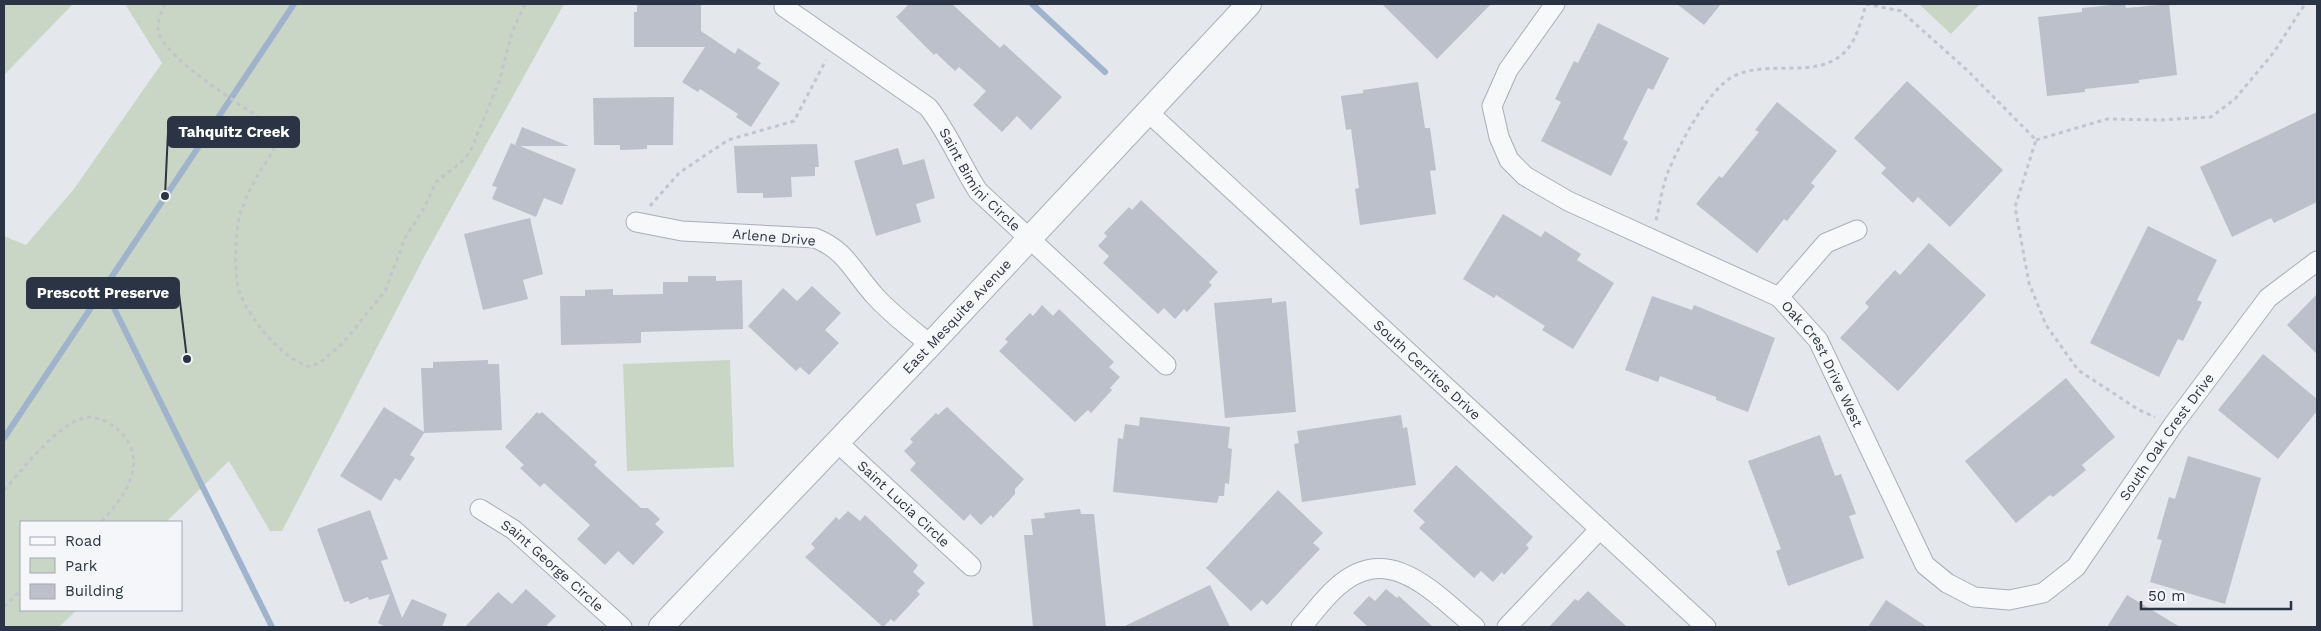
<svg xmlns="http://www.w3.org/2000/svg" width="2321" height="631" font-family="'Work Sans',sans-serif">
  <rect width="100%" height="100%" fill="#e4e7ec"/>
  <!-- green -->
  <g fill="#c9d6c5">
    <polygon points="4,4 73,4 4,75"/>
    <polygon points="125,4 564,4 424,257 282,531 270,531 229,461 166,522 21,522 21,610 77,610 59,627 4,627 4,236 26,245 74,189 162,63"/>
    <polygon points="1919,4 1980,4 1951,34"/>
    <polygon points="730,360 734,467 627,471 623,364"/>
  </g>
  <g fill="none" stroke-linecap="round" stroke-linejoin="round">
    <!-- stream -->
    <g stroke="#9fb4cc" stroke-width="6">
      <polyline points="1032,4 1105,72"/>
      <polyline points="104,288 272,627"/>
      <polyline points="4,438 294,4"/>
    </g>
  </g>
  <!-- building -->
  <g fill="#bbc0ca">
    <polygon points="637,4 701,4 701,31 735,54 738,48 761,63 757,68 780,83 751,127 736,117 738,114 700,89 698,92 682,82 705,47 634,47 634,12 637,12"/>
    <polygon points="909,4 952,4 1000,48 1004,44 1062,97 1031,130 1017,116 1002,132 973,105 986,91 959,67 955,71 936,53 934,55 896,17"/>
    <polygon points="1382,4 1491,4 1437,59"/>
    <polygon points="1677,4 1721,4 1704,25"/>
    <polygon points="2121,4 2125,4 2126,8 2169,4 2177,75 2139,80 2139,83 2085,89 2085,92 2047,96 2038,17 2082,12 2082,8"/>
    <polygon points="1598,23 1669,58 1653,90 1648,88 1623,139 1628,142 1611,176 1541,141 1561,102 1555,99 1574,61 1578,63"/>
    <polygon points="1907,81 2003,170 1950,227 1918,197 1913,203 1881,173 1886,168 1854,138"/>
    <polygon points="1418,82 1425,128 1430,128 1436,170 1430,171 1436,214 1360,225 1355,189 1359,188 1351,129 1346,130 1341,96 1363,93 1363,90"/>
    <polygon points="674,97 673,145 647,145 647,149 620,150 620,145 594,145 593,98"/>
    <polygon points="1777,102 1837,151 1811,183 1815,186 1787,221 1784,219 1757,253 1696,204 1719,176 1722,178 1759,132 1755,130"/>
    <polygon points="2317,112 2317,202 2274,223 2271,218 2232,237 2200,167"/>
    <polygon points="522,127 569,146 520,146 576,169 562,205 544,198 536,217 492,199 497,187 492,186 511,143 515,145"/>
    <polygon points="817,144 819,167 815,167 815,176 791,177 792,197 763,198 763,193 737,193 734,146"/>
    <polygon points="898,148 903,165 924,159 935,198 916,204 921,222 876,236 854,161"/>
    <polygon points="1141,200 1218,272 1209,282 1212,285 1187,312 1184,309 1175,319 1164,308 1158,314 1103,263 1109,256 1098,246 1107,236 1104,233 1129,207 1132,210"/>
    <polygon points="1503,214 1541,237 1545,231 1581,254 1577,260 1614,283 1573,349 1542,330 1545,326 1496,295 1494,298 1463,279"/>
    <polygon points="530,218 543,274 523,280 528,299 483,310 464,234"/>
    <polygon points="2148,226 2217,260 2197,300 2202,302 2183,341 2178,339 2159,377 2090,343"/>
    <polygon points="1929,243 1986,295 1898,391 1840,338 1869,307 1865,303 1895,270 1900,275"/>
    <polygon points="688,276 716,276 716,281 742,280 743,329 641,332 641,343 561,345 560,296 585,296 585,290 613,289 613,295 663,294 663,282 688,282"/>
    <polygon points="812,286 841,313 825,330 839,343 809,375 800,367 796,371 748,326 783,288 797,301"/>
    <polygon points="2317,294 2317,354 2287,325"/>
    <polygon points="1652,296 1692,310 1694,305 1775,338 1748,412 1716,400 1716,397 1660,376 1658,382 1625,370"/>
    <polygon points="1272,298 1272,303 1286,301 1296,412 1225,418 1214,303"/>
    <polygon points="1042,305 1053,316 1059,309 1114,362 1109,367 1120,377 1110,388 1112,390 1091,413 1088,410 1075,422 999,351 1008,342 1005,339 1030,313 1033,316"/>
    <polygon points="2263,354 2317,399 2317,411 2278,459 2218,410"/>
    <polygon points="488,360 488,364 499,364 502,430 424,433 410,455 415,458 400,481 395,478 381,501 340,476 384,407 424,432 421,368 433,368 433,362"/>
    <polygon points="2066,378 2115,437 2082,465 2086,470 2053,497 2050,495 2016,523 1965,461"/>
    <polygon points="947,407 1024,479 1015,489 1015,494 993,518 991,515 981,525 970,514 964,521 947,505 910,470 916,463 904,451 913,442 910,439 936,413 938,415"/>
    <polygon points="537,412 539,414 542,412 597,462 594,465 641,508 648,508 660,519 655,524 664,532 633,565 618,551 605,565 577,539 590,525 544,483 540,487 520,468 524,465 505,447"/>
    <polygon points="1401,415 1403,428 1407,427 1416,485 1302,502 1294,444 1299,443 1297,431"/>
    <polygon points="1140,417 1230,427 1228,448 1232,449 1229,484 1225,483 1224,496 1219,496 1217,503 1113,492 1118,438 1123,439 1125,424 1139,426"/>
    <polygon points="1820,435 1835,476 1841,474 1856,514 1849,516 1864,558 1788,586 1776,551 1781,549 1748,461"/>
    <polygon points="2188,456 2261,478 2225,604 2150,582 2162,540 2157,539 2169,497 2175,499"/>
    <polygon points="1456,465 1533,537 1526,545 1529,548 1504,575 1502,572 1493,582 1481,571 1474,578 1419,528 1425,522 1413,511"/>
    <polygon points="1278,490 1323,533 1313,543 1320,549 1267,605 1262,600 1251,611 1206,568"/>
    <polygon points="1080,509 1081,514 1094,514 1106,627 1033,627 1024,535 1033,535 1031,519 1045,518 1044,513"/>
    <polygon points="370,510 388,559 381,561 402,618 412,599 447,614 442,627 386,627 378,623 390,594 369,600 368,597 350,604 349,601 344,602 317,529"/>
    <polygon points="848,511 860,521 865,515 882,531 918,565 913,572 925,583 917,591 920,594 894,622 891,619 883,627 805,557 815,548 811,544 836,517 839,520"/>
    <polygon points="1210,585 1230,627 1123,627"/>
    <polygon points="526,589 556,616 545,627 465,627 498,592 512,604"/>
    <polygon points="1386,589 1397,598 1399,596 1433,627 1368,627 1353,613 1369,596 1375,601"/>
    <polygon points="1588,591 1627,627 1549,627 1575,599 1578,601"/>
    <polygon points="2127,595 2180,627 2107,627"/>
    <polygon points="1886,600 1927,627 1868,627"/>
  </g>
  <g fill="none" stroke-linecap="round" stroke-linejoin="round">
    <!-- minor casing -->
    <g stroke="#a9aeb7" stroke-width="21">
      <g id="minor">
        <path id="s1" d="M1555 4 1508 70 1492 106 1499 137 1509 160 1525 176 1568 201 1779 297 1818 340 1925 565 1947 583 1974 597 2009 600 2043 593 2076 567 2173 425 2268 298 2317 261"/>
        <path id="s2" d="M784 7 928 107C949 134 960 163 978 191L1166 365"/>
        <path id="s3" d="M1148 112 1706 627"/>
        <path d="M636 222 682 231 815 238C846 250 853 272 875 296 891 314 912 329 930 345"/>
        <polyline points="1779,297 1826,243 1857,230"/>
        <path id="s4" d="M837 442 971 566"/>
        <path id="s5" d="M480 509 514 530 622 627"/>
        <path d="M1301 627C1313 614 1324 598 1337 587 1389 540 1435 594 1475 627"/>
        <polyline points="1507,627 1600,529"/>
      </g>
    </g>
    <!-- tertiary casing -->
    <g stroke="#a9aeb7" stroke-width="26">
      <g id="tertiary">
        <path id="s6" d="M661 627 930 345 1249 4"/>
      </g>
    </g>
    <!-- path -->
    <g stroke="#c2c5cb" stroke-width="3" stroke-dasharray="4 4" stroke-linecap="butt">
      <path d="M165 4C162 11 157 21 158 29 160 56 243 106 267 123L277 136C276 150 266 161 259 173 252 185 244 201 240 215 235 230 234 276 239 291 250 320 280 357 310 367L321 362 343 343 385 291 405 238 424 208 436 182 464 160 471 150 500 79 512 32 525 4"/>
      <polyline points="1866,4 1901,11 1968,71 2036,140 2015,207 2029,283 2046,325 2078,370 2139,410 2155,417"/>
      <polyline points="2036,140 2107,119 2161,120 2211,117 2235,99 2274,52 2305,4"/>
      <polyline points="650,206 679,173 728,140 794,121 826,60"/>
      <path d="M1656 220C1660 205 1662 187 1668 172 1679 145 1708 89 1734 76 1774 57 1828 85 1853 41 1859 30 1862 17 1866 5"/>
      <path d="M4 490C23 469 56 426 83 418 91 415 105 420 112 425 153 455 128 494 101 522"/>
      <polyline points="4,607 21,590"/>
    </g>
    <!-- minor -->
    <use href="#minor" stroke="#f7f8fa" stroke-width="19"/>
    <!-- tertiary -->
    <use href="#tertiary" stroke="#f7f8fa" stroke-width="24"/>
  </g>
  <g text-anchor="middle" stroke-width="4.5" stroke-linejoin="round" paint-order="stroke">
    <!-- street labels -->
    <g font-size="14" fill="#2b3445" stroke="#f4f6f9">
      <text dy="5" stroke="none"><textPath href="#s2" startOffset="265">Saint Bimini Circle</textPath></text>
      <text transform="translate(774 237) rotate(5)" y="5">Arlene Drive</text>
      <text dy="5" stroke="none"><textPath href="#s6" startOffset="429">East Mesquite Avenue</textPath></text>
      <text dy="5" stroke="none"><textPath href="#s1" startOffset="562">Oak Crest Drive West</textPath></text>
      <text dy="5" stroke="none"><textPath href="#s3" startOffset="380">South Cerritos Drive</textPath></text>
      <text dy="5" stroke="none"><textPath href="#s1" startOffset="1118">South Oak Crest Drive</textPath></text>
      <text dy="5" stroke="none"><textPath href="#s4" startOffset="91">Saint Lucia Circle</textPath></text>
      <text dy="5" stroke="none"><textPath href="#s5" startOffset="92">Saint George Circle</textPath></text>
    </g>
  </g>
  <!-- callouts -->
  <path fill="none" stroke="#2b3445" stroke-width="2" d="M165 196L168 132M187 359L179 293"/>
  <g fill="#2b3445" stroke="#f4f6f9" stroke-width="2">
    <circle cx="165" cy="196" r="5"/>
    <circle cx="187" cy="359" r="5"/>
  </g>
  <g fill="#2b3445" stroke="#2b3445" stroke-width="2">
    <rect x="168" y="117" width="131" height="30" rx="5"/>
    <rect x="27" y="278" width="152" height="30" rx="5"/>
  </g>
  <g font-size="15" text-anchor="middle" font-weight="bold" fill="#fff">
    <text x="234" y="137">Tahquitz Creek</text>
    <text x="103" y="298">Prescott Preserve</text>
  </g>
  <!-- border -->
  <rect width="2321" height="631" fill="none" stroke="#2b3445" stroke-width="10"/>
  <!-- legend -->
  <rect x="20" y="521" width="162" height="90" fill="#f4f6f9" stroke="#a4a8b1"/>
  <rect x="30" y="537" width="25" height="8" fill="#f7f8fa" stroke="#a4a8b1"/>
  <text x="65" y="546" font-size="15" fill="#2b3445">Road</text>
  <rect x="30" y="558" width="25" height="15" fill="#c9d6c5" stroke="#a4a8b1"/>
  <text x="65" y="571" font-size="15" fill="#2b3445">Park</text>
  <rect x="30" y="584" width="25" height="15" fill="#bbc0ca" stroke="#a4a8b1"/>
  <text x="65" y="596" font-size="15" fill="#2b3445">Building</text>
  <!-- scale -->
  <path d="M2141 601v8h150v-8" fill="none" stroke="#2b3445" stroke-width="2.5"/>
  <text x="2148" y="601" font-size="15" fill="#2b3445" stroke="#f4f6f9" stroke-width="4" paint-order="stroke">50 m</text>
</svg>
